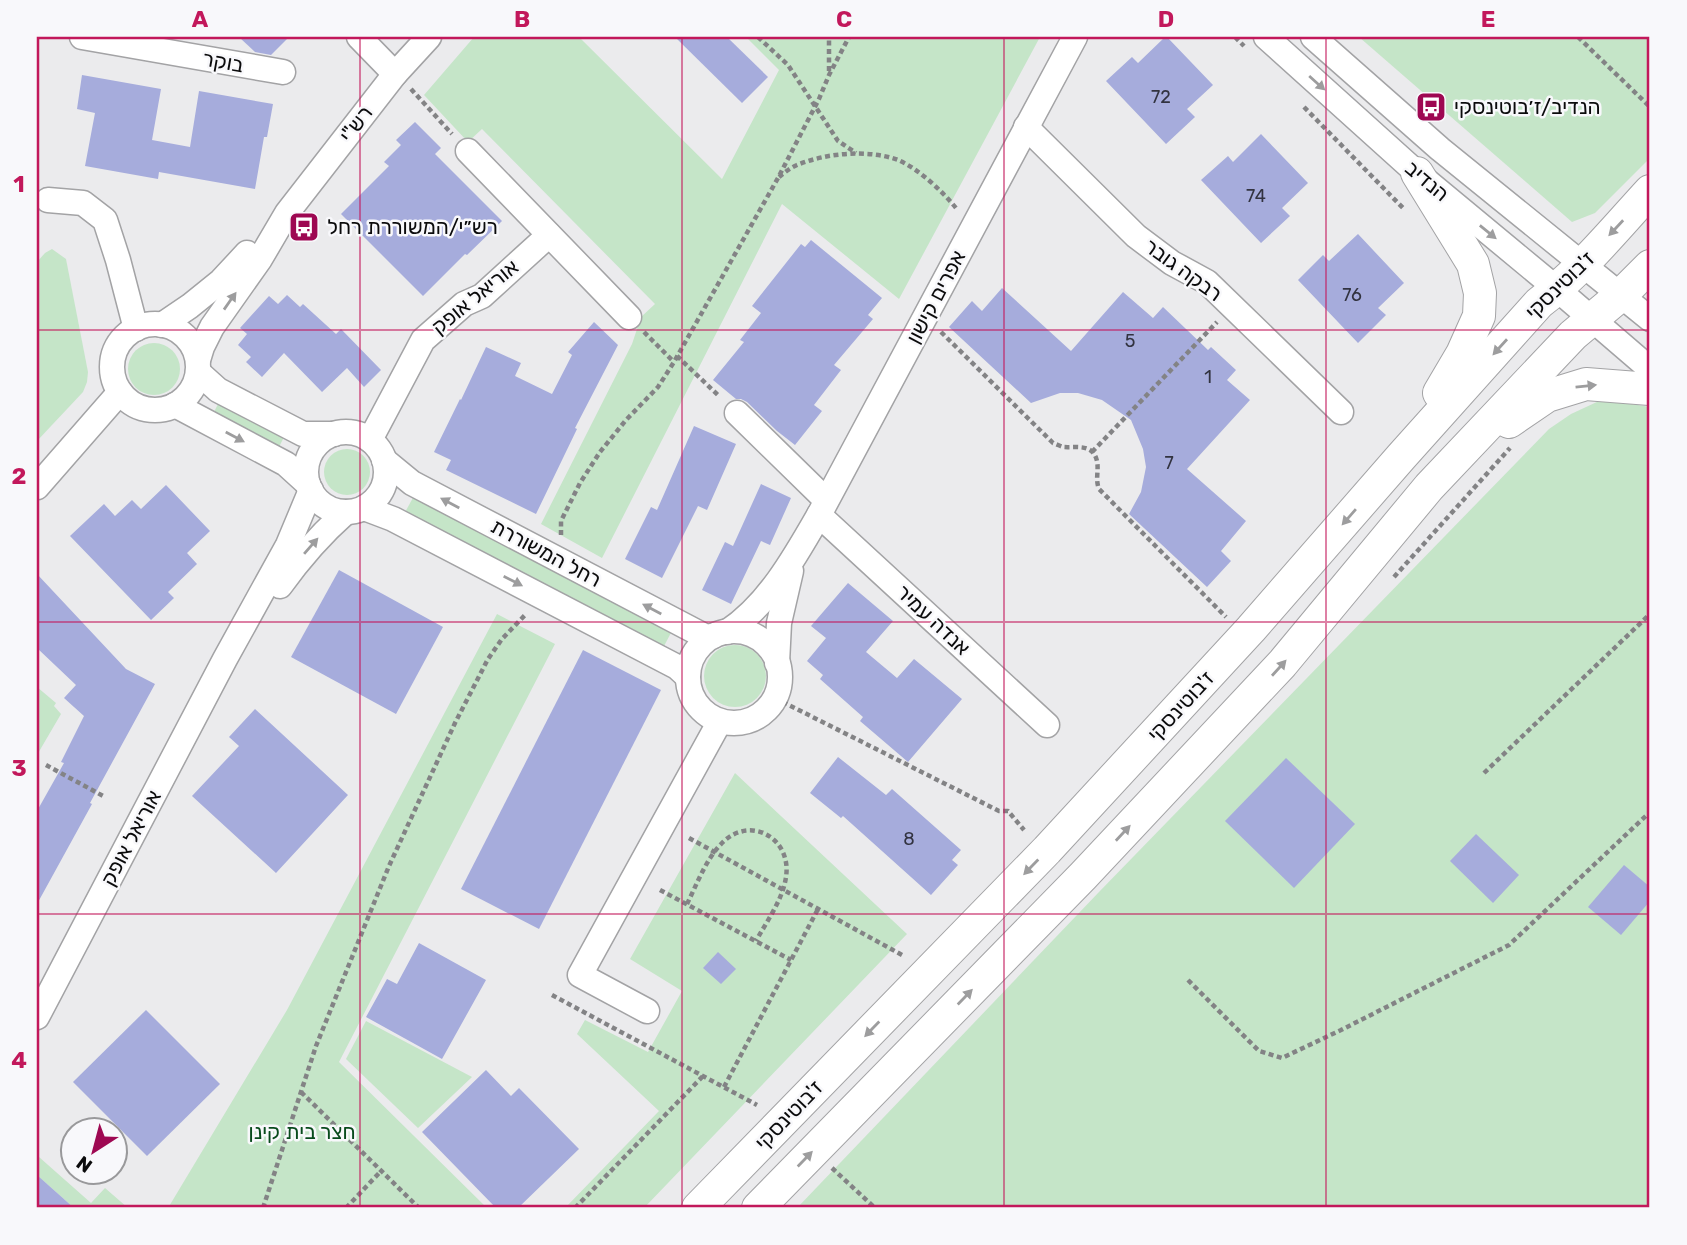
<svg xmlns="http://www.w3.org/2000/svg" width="1687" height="1245" font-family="Rubik,Heebo,sans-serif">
  <rect width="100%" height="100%" fill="#ebebed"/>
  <!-- green -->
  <g fill="#c5e5c8">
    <polygon points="474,37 579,37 722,179 779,70 746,37 1040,37 899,299 782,204 602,558 541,524 632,344 641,317 655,304 482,129 468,142 424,95"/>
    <polygon points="1359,37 1650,37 1650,158 1595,213 1572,222"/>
    <polygon points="52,249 66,259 88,372 87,382 83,392 37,441 37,262 45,253"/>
    <circle cx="154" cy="369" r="26"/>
    <polygon points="221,398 287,431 277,451 211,418"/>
    <polygon points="1599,401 1619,402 1650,407 1650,1208 797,1208 1099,892 1549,429 1571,414"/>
    <circle cx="347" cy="472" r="23"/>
    <polygon points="415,494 674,627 662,650 403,516"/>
    <polygon points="497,614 555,644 339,1062 487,1208 168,1208 287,1010"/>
    <circle cx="735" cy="676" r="31"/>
    <polygon points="37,687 56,703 54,706 61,714 37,755"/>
    <polygon points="735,773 907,934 644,1208 565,1208 659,1111 577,1034 585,1020 648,1052 682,991 630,959"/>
    <polygon points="366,1021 472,1077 418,1128 346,1059"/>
    <polygon points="39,1157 91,1203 105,1188 128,1208 74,1208 37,1175 37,1160"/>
  </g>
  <!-- building -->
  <g fill="#a6acdc">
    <polygon points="239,37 289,37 271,55 255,52"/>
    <polygon points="675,37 727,37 768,77 742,103"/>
    <polygon points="1165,37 1167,37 1213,85 1187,109 1195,117 1166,144 1106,81 1132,57 1138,63"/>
    <polygon points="82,75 161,89 152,140 190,147 199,91 273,104 267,137 264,137 255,189 159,172 158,179 85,166 95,113 77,109"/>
    <polygon points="415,122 441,148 435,154 502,221 467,255 465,254 423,296 341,214 389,166 384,162 401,145 396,140"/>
    <polygon points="1261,134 1308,183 1282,208 1290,216 1261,243 1201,180 1228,156 1233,162"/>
    <polygon points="1358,234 1404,283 1378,308 1386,315 1358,343 1298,280 1323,255 1329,261"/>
    <polygon points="811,240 882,298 868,315 873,319 834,365 841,370 814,405 822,411 795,445 777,431 747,402 741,399 736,399 713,380 744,342 740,340 761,313 752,306 801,244 805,247"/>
    <polygon points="1002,288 1071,351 1123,292 1153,318 1163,307 1208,350 1211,347 1236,370 1227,380 1250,400 1187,469 1246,521 1221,551 1231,561 1207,587 1129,514 1141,492 1146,467 1143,449 1131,420 1102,400 1078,393 1060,393 1031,403 949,327 972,301 982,311"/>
    <polygon points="287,295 300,307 303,304 336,334 341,329 381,370 364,387 347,368 322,392 284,353 262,377 246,362 251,357 238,345 247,334 240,328 269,296 278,304"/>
    <polygon points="594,322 618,345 575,428 577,429 536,514 446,470 451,460 434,452 460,399 461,400 486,347 521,363 515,376 552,394 572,355 568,352"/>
    <polygon points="694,426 736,444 707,510 698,506 662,578 625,559 651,507 657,510"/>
    <polygon points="761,484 791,498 770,545 761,541 731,604 702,590 725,542 733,546"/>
    <polygon points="166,485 210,531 187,553 197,564 168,592 174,598 151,620 70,536 104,504 115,516 132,500 141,509"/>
    <polygon points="339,570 443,627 396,714 291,657"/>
    <polygon points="37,574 126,669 155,684 90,803 92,804 37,904 37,811 64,763 61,762 84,716 64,698 76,685 37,648"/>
    <polygon points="848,583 893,621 866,652 897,678 914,659 962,699 908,762 860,721 863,717 820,679 823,675 807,661 826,638 811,626"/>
    <polygon points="583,650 661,690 539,929 461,889"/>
    <polygon points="255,709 348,795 276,873 192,796 239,746 229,737"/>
    <polygon points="838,757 886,795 892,789 961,850 952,860 958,865 931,895 843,816 841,818 810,793"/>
    <polygon points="1286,758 1355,824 1294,888 1225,821"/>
    <polygon points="1476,834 1519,875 1493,903 1450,861"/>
    <polygon points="1624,865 1650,887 1650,901 1621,935 1588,907"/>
    <polygon points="419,943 486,980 442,1059 366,1017 387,979 397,984"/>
    <polygon points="718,952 736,969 721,984 703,968"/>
    <polygon points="146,1010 220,1084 147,1156 73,1082"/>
    <polygon points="486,1070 511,1096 519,1088 579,1149 518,1208 496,1208 422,1132"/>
    <polygon points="37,1175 74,1208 37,1208"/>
  </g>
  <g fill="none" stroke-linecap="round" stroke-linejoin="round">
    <!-- minor casing -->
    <g stroke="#a3a3a5" stroke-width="27">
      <g id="minor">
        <polyline points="82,37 283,72"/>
        <polyline points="359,37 395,74"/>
        <polyline points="1266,37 1417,173 1557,289 1650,369"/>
        <polyline points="1313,37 1440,149 1650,319"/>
        <polyline points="1026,127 1136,236 1172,263 1207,282 1341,412"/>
        <polyline points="468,151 629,317"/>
        <polyline points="48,200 83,203 105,220 118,260 136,329"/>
        <circle cx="155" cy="367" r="43"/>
        <polyline points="162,325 190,306 221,281 247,253"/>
        <polyline points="198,360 202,347 212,327 260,259 287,213 395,74 429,37"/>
        <polyline points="198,372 218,390 303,434 334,434"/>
        <polyline points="175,405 286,464 308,484"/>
        <polyline points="737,413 826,500"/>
        <circle cx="346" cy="472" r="40"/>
        <polyline points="370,440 423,340 464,304 482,296 549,235"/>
        <polyline points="384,460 412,483 706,637 713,636"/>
        <polyline points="37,487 120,392"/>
        <polyline points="364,508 393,519 677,667 688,677"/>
        <polyline points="819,515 1047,725"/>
        <path d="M280 586C300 558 321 534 346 512"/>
        <circle cx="734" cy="677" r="46"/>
        <path d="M727 632C768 605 795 557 819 515L1075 37"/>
        <polyline points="777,663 779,623 791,571"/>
        <polyline points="647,1011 580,975 720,721"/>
        <polyline points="37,1017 225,659 288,545 311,490"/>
      </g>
    </g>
    <!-- major casing -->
    <g stroke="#a3a3a5" stroke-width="34">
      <g id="major">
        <polyline points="1417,173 1473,264 1480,293 1479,316 1462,354 1439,393"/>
        <polyline points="1509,422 1547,396 1586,384 1650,389"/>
        <path d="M698 1208 1047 850 1251 629 1401 457 1539 303C1581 271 1615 229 1650 191"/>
        <polyline points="758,1208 1083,876 1282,664 1429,487 1573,335 1622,294 1650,266"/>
      </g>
    </g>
    <!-- path -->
    <g stroke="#838385" stroke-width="4.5" stroke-dasharray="5 3.5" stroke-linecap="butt">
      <polyline points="758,37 788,65 838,141 856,153"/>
      <polyline points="1235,37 1244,46"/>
      <polyline points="1578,37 1650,107"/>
      <polyline points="829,71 829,37"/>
      <polyline points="411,89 452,134"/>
      <polyline points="1304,107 1403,208"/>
      <path d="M779 177C784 173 790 168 797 165 826 153 868 149 898 160 919 169 942 191 956 208"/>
      <polyline points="644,332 674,362"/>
      <path d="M941 332 1053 443C1056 444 1060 446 1063 447 1076 448 1093 443 1097 461 1099 471 1095 479 1099 489L1226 617"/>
      <polyline points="677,356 720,397"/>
      <polyline points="1092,452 1217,322"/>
      <polyline points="561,535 561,521 580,483 600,452 626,420 658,387 674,362 778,178 819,99 829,75 849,37"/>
      <polyline points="1394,577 1510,448"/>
      <polyline points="775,698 999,811 1008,811 1024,830"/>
      <polyline points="46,765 105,797"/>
      <polyline points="1484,773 1650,614"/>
      <polyline points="689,838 902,955"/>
      <polyline points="660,890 791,960"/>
      <path d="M687 904C697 884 706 859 722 843 751 814 792 839 786 877 783 899 767 921 756 941"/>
      <polyline points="1188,980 1259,1051 1282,1058 1341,1030 1509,945 1650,812"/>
      <polyline points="552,995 757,1105"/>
      <polyline points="724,1087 818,909"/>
      <polyline points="301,1092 419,1208"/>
      <polyline points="832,1168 875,1208"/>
      <polyline points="263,1208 316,1046 389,866 455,723 488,659 502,639 526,614"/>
      <polyline points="346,1208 381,1171"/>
      <polyline points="575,1208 703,1076"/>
    </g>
    <!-- minor -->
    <use href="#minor" stroke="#fff" stroke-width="24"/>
    <!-- major -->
    <use href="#major" stroke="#fff" stroke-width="32"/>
  </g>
  <!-- one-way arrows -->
  <defs><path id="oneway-solid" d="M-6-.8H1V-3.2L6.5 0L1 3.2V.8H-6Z" transform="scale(1.75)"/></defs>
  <g fill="#9d9d9e">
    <use href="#oneway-solid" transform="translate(1317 83) rotate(42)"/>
    <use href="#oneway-solid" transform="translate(1616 228) rotate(133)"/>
    <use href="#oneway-solid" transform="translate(1488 232) rotate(39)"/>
    <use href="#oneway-solid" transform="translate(230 301) rotate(-55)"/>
    <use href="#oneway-solid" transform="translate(1500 347) rotate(132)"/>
    <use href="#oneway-solid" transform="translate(1586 386) rotate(-6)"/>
    <use href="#oneway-solid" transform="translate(235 437) rotate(28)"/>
    <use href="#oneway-solid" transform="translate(450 503) rotate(-152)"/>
    <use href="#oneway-solid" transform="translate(1349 517) rotate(131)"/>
    <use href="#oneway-solid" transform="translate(311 546) rotate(-49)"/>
    <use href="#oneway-solid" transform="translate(513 581) rotate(27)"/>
    <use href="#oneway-solid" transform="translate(652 609) rotate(-152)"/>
    <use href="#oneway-solid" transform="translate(1279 668) rotate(-48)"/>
    <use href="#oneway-solid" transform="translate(1123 833) rotate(-47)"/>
    <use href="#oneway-solid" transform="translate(1031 867) rotate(134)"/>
    <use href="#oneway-solid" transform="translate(965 997) rotate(-46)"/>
    <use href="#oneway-solid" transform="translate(872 1029) rotate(134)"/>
    <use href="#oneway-solid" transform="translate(805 1159) rotate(-46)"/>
  </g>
  <!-- grid -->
  <path fill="none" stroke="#c2185b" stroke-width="2" stroke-opacity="0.55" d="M360 37V1208M682 37V1208M1004 37V1208M1326 37V1208M37 330H1650M37 622H1650M37 914H1650"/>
  <!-- icons -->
  <defs>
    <g id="bus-square" transform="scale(1.575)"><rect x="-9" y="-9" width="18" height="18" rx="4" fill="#9e0852" stroke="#f8f8fb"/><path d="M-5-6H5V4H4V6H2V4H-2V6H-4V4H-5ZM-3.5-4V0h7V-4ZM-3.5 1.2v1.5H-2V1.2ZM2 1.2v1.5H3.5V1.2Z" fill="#fff"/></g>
  </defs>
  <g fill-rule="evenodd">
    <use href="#bus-square" x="1431" y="107"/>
    <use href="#bus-square" x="304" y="227"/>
  </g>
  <g text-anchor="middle" stroke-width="5" stroke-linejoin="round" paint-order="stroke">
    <!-- number labels -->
    <g font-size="18" fill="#323340">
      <text x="1161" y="103">72</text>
      <text x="1256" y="202">74</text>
      <text x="1352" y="301">76</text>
      <text x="1130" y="347">5</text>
      <text x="1208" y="383">1</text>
      <text x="1169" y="469">7</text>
      <text x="909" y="845">8</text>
    </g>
    <!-- street labels -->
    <g font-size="21" fill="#0b0b0c" stroke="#f8f8fb">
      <text transform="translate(223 62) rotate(10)" y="7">בוקר</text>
      <text transform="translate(356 124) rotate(-52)" y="7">רש"י</text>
      <text transform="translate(1427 181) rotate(40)" y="7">הנדיב</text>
      <text transform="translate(1183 270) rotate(36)" y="7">רבקה גובר</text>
      <text transform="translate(1560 285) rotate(-44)" y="7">ז'בוטינסקי</text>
      <text transform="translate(475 297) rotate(-39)" y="7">אוריאל אופק</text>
      <text transform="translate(936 297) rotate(-62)" y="7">אפרים קישון</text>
      <text transform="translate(546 553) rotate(28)" y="7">רחל המשוררת</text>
      <text transform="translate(933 620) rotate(43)" y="7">אנדה עמיר</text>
      <text transform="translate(1181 706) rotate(-47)" y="7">ז'בוטינסקי</text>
      <text transform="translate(131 838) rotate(-62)" y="7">אוריאל אופק</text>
      <text transform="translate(789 1115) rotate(-46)" y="7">ז'בוטינסקי</text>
    </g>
    <!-- poi labels -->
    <g font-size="21" fill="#0b0b0c" stroke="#f8f8fb" text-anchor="start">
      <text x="1454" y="114">הנדיב/ז׳בוטינסקי</text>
      <text x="327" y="234">רש״י/המשוררת רחל</text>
    </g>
    <!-- park labels -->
    <g font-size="21" fill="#084b1c" stroke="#f8f8fb">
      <text x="302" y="1139">חצר בית קינן</text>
    </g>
  </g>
  <!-- border -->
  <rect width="1687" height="1245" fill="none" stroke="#f8f8fb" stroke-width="77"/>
  <!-- north arrow -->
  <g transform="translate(94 1151) rotate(216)"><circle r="33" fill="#f8f8fb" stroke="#99999b" stroke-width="2"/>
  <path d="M0-5L12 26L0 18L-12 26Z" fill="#9e0852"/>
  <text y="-10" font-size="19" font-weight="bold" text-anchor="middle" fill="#0b0b0c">N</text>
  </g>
  <rect x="38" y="38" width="1610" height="1168" fill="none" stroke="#c2185b" stroke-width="2.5"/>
  <g font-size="23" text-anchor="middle" font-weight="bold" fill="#c2185b">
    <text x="200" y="27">A</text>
    <text x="522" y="27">B</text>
    <text x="844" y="27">C</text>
    <text x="1166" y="27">D</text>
    <text x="1488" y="27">E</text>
    <text x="19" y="192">1</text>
    <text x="19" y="484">2</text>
    <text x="19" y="776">3</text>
    <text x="19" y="1068">4</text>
  </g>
</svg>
